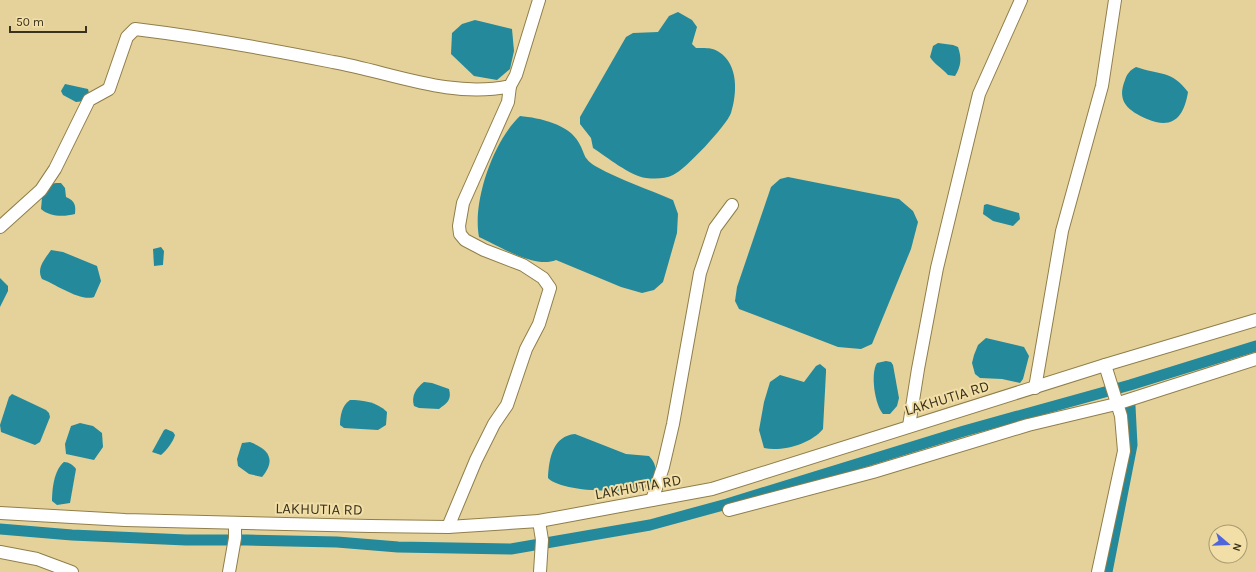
<svg xmlns="http://www.w3.org/2000/svg" width="1256" height="572" font-family="Karla,sans-serif">
  <rect width="100%" height="100%" fill="#e5d29b"/>
  <!-- water -->
  <g fill="#24899a">
    <path d="M678 12 692 20 697 27 692 44 696 48C703 48 713 47 719 52 739 65 737 94 731 113 727 125 685 170 673 175 665 179 655 179 646 178 630 176 607 157 593 148L591 138 580 124V117L626 37 633 33 658 32 669 16Z"/>
    <polygon points="475,20 512,29 514,51 510,69 497,80 474,76 451,54 452,33 462,24"/>
    <path d="M938 43 953 45 958 47C962 59 961 66 955 76L948 75C942 68 934 64 930 57L933 46Z"/>
    <path d="M1136 67C1159 75 1172 70 1188 92 1184 117 1173 130 1147 119 1129 111 1116 102 1125 80 1127 74 1130 70 1136 67Z"/>
    <polygon points="65,84 88,89 89,93 85,101 76,102 63,95 61,91"/>
    <path d="M520 116C540 118 569 124 579 143 586 155 582 158 597 167 620 180 648 189 673 200L678 214 677 233 663 282 654 290 642 293 621 287 556 260C535 269 499 246 479 237 472 201 494 140 520 116Z"/>
    <polygon points="788,177 899,199 913,211 918,222 911,249 872,344 861,349 838,347 739,309 735,301 737,287 771,187 780,179"/>
    <path d="M56 183H61L65 188 66 197C75 201 76 205 75 214 64 217 50 217 41 209L42 198 51 184Z"/>
    <polygon points="987,204 1019,213 1020,219 1013,226 993,221 983,214 984,205"/>
    <polygon points="161,247 164,251 163,265 154,266 153,249"/>
    <path d="M51 250 63 252 97 266 101 281 94 297C81 302 55 284 42 279 36 268 45 259 51 250Z"/>
    <polygon points="0,278 8,286 8,291 0,307"/>
    <polygon points="986,338 1024,347 1029,356 1023,379 1020,383 1002,379 980,378 975,374 972,363 974,355 978,345"/>
    <path d="M886 361 891 362 893 365 899 398 897 406 890 414H883C875 405 870 374 877 363Z"/>
    <path d="M820 364 826 369V372L823 429C811 444 782 452 764 448L759 430 764 402 770 382 780 375 804 382 816 366Z"/>
    <path d="M424 382 432 383 449 389C452 400 447 403 439 409L419 408 414 406C411 396 416 388 424 382Z"/>
    <polygon points="12,394 46,410 49,413 50,417 40,442 35,445 1,432 0,425 9,397"/>
    <path d="M350 400C363 400 377 402 387 412L386 425 378 430 344 428 340 425C340 416 342 405 350 400Z"/>
    <polygon points="80,423 93,426 102,433 103,447 94,460 66,454 65,444 71,426"/>
    <path d="M166 429 173 432 175 435C173 442 167 450 161 455L152 452 164 430Z"/>
    <path d="M575 434 626 454 649 456C659 466 656 476 650 487 630 493 562 493 548 478 549 458 553 436 575 434Z"/>
    <path d="M250 442C268 449 277 459 262 477L249 474 238 466 237 459 242 443Z"/>
    <path d="M64 462C69 462 73 465 76 469L70 503 57 505 52 501C52 489 54 470 64 462Z"/>
  </g>
  <g fill="none" stroke-linecap="round" stroke-linejoin="round">
    <!-- canal -->
    <g stroke="#24899a" stroke-width="11">
      <polyline points="0,529 72,535 186,540 247,540 337,542 398,547 511,549 650,525 727,504 964,431 1130,385 1256,346"/>
      <polyline points="1107,572 1132,445 1130,406"/>
    </g>
    <!-- minor casing -->
    <g stroke="#907e4a" stroke-width="14">
      <g id="minor">
        <path d="M0 227 41 190 55 169 89 100 109 89 127 37 135 29C201 37 268 49 333 62 390 72 451 99 510 86L516 75 539 0"/>
        <polyline points="1035,388 1062,231 1102,86 1115,0"/>
        <polyline points="909,426 918,369 937,268 979,94 1021,0"/>
        <polyline points="652,500 663,467 673,424 700,273 715,228 732,205"/>
        <polyline points="729,510 873,472 1028,425 1116,404 1256,359"/>
        <polyline points="0,513 125,520 370,526 448,527 539,521 712,489 1105,365 1256,320"/>
        <polyline points="539,521 542,540 540,572"/>
        <polyline points="448,527 476,460 494,424 507,405 526,349 539,324 550,288 543,278 523,265 484,250 465,240 460,234 459,226 463,203 508,102 510,86"/>
        <polyline points="0,552 37,559 72,572"/>
        <polyline points="229,572 235,538 235,524"/>
        <polyline points="1098,572 1124,451 1121,416 1105,365"/>
      </g>
    </g>
    <!-- minor -->
    <use href="#minor" stroke="#fff" stroke-width="12"/>
  </g>
  <g text-anchor="middle" stroke-width="4" stroke-linejoin="round" paint-order="stroke">
    <!-- street labels -->
    <g font-size="15" fill="#3a321c" stroke="#f2dfa7">
      <text transform="translate(947 398) rotate(-17)" y="5">LAKHUTIA RD</text>
      <text transform="translate(638 487) rotate(-10)" y="5">LAKHUTIA RD</text>
      <text transform="translate(319 509) rotate(1)" y="5">LAKHUTIA RD</text>
    </g>
  </g>
  <!-- north arrow -->
  <g transform="translate(1228 544) rotate(109)"><circle r="19" fill="#f2dfa7" stroke="#a89a6f"/>
  <path d="M0-3L7 15L0 10L-7 15Z" fill="#4f66db"/>
  <text y="-6" font-size="11" font-weight="bold" text-anchor="middle" fill="#3a321c">N</text>
  </g>
  <!-- scale -->
  <path d="M10 26v6h76v-6" fill="none" stroke="#3a321c" stroke-width="2"/>
  <text x="16" y="26" font-size="12" fill="#3a321c" stroke="#f2dfa7" stroke-width="3" paint-order="stroke">50 m</text>
</svg>
